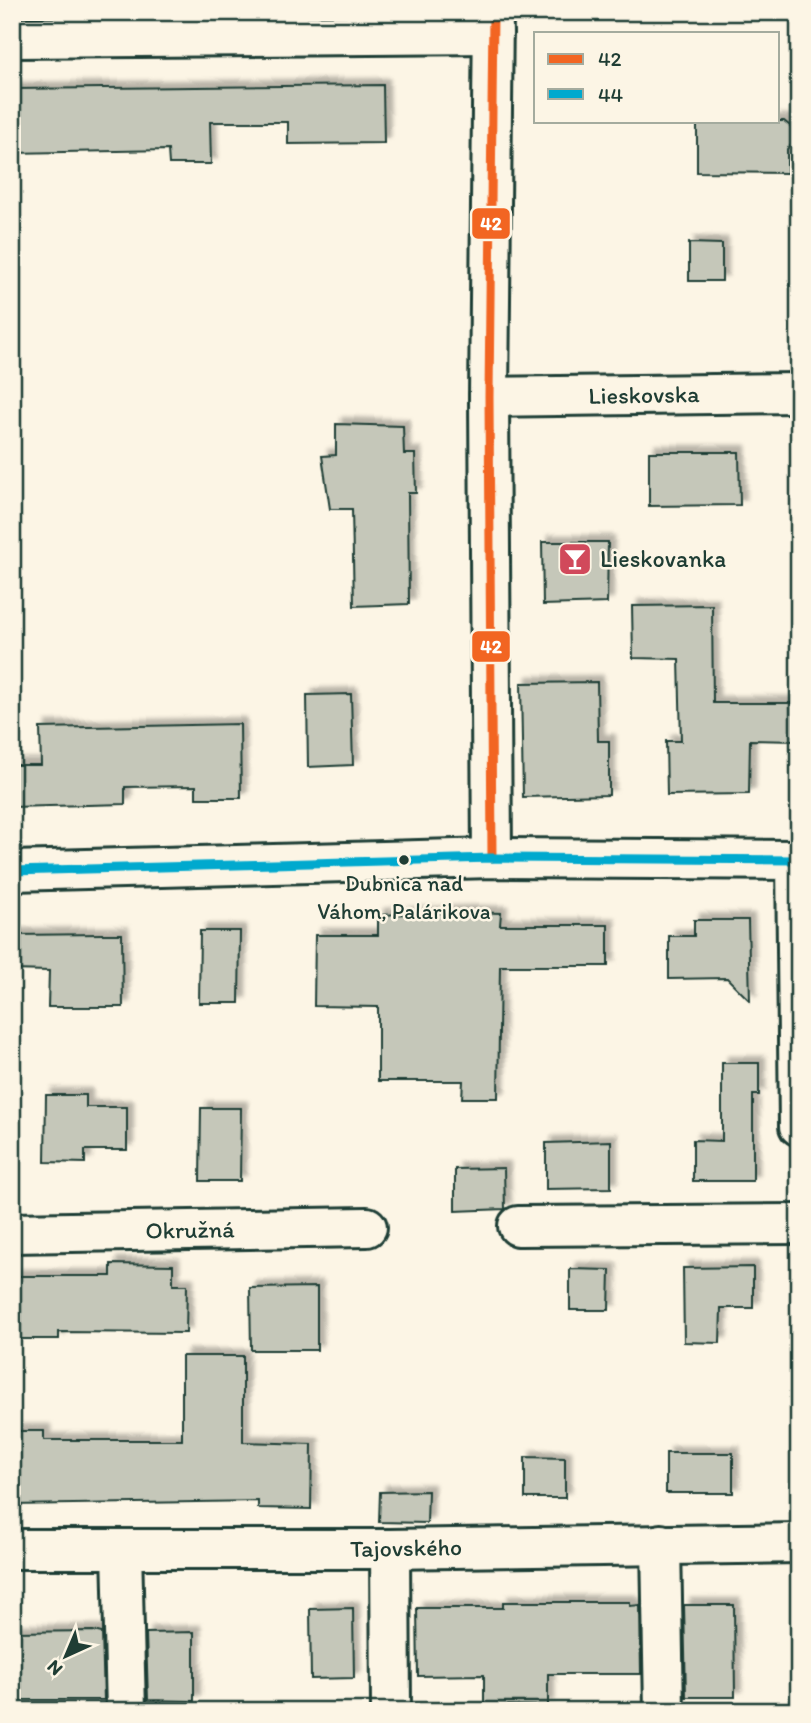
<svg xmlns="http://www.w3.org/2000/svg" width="811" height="1723" font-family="Itim,sans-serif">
  <defs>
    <filter id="shadow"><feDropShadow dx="6" dy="-6" stdDeviation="2" flood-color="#0004"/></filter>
  </defs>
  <rect width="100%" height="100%" fill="#fcf5e5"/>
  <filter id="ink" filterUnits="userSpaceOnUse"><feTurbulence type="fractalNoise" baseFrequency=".0143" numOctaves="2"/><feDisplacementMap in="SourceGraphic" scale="14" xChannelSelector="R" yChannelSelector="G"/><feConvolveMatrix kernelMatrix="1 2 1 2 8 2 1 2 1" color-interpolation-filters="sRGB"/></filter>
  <g filter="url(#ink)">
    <!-- building -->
    <g fill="#c5c7b9" stroke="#1f3d34" stroke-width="2" filter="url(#shadow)">
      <polygon points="383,85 384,143 288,144 288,122 210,122 211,164 169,164 168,150 12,153 12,89"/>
      <polygon points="697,121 784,121 799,133 799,138 787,149 787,173 697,172"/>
      <polygon points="689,243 722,244 722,281 689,281"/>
      <polygon points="336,424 403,426 404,454 415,454 416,493 408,493 409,604 354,606 352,509 330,509 322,456 336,455"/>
      <polygon points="649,452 739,452 740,505 649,506"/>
      <polygon points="542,542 608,542 607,603 543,605"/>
      <polygon points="712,605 713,703 795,703 796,741 750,740 749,794 667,795 666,741 681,741 679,659 633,658 632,606"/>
      <polygon points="597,682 598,741 609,741 609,795 523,797 521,683"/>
      <polygon points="351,694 353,765 308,767 307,695"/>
      <polygon points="240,724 241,798 196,798 196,786 125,787 125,804 12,807 12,765 41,765 40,728"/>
      <polygon points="467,912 501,913 500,925 608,925 608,966 500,966 498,1098 462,1098 463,1081 378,1081 378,1007 314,1006 315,935 378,935 378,915"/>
      <polygon points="694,920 748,920 750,1001 727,978 669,979 669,936 694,936"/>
      <polygon points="200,931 240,931 239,1003 199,1003"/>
      <polygon points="102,934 122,934 123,1007 48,1007 49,971 12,970 12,935"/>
      <polygon points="722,1063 759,1063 759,1095 753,1095 753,1181 693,1181 693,1140 722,1141"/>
      <polygon points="46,1095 86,1095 86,1107 127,1107 127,1150 85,1150 85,1163 45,1162"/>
      <polygon points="201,1108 241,1108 240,1181 200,1181"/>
      <polygon points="611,1141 611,1188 546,1189 546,1143"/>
      <polygon points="504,1168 505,1209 455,1211 455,1169"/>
      <polygon points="111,1264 173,1265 173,1285 187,1285 186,1333 59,1332 59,1339 12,1339 12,1276 111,1276"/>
      <polygon points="753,1267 753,1308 721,1308 720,1343 684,1342 683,1268"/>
      <polygon points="570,1269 610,1270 609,1310 570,1310"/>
      <polygon points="317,1287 317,1350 251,1350 250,1288"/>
      <polygon points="182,1356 243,1356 243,1442 312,1444 311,1509 258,1508 258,1501 12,1505 12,1431 44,1431 44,1440 182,1440"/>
      <rect x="666" y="1453" width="67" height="40"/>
      <polygon points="525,1457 565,1458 565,1498 525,1498"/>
      <polygon points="428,1491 427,1523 379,1522 380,1492"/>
      <polygon points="503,1602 630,1602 630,1606 640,1605 641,1674 548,1674 548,1706 484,1705 484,1675 418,1676 417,1608 503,1608"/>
      <polygon points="684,1605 734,1605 735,1697 686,1697"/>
      <polygon points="353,1608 354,1678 311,1679 310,1609"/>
      <polygon points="93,1631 102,1633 104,1700 12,1700 12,1632"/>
      <polygon points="194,1632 194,1701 148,1700 146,1633"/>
    </g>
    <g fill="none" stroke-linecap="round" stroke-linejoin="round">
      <!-- minor casing -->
      <g stroke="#1f3d34" stroke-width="44">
        <g id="minor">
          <polyline points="12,38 493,34"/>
          <polyline points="489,397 799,393"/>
          <polyline points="492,858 489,397 493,12"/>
          <polyline points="796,860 799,1126"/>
          <polyline points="12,871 492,858 799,860"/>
          <polyline points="518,1226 799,1224"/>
          <polyline points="12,1233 367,1227"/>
          <polyline points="661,1544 664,1711"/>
          <polyline points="12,1549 390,1549 799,1543"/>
          <polyline points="122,1549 126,1711"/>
          <polyline points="390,1549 391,1711"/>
        </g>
      </g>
      <!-- minor -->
      <use href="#minor" stroke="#fcf5e5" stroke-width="38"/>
      <!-- bus-1 casing -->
      <g stroke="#fcf5e5" stroke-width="14">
        <polyline id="bus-1" points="492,858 489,397 493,12"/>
      </g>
      <!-- bus-2 casing -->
      <g stroke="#fcf5e5" stroke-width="14">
        <polyline id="bus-2" points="12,871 492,858 799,860"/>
      </g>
      <!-- bus-1 -->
      <use href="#bus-1" stroke="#f26522" stroke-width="9"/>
      <!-- bus-2 -->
      <use href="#bus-2" stroke="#00a9ce" stroke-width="9"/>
    </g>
  </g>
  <!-- icons -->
  <defs>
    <g id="bar-square" transform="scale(1.75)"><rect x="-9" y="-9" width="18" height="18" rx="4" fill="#d1495b" stroke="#fcf5e5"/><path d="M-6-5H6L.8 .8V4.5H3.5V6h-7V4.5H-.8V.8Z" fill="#fff"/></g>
  </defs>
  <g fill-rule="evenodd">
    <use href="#bar-square" x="575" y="559"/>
  </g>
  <!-- markers -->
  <circle fill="#1f3d34" stroke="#fcf5e5" stroke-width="2.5" cx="404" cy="860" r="6"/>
  <g text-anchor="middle" stroke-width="5" stroke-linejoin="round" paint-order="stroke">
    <!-- bus labels -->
    <g font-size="22" fill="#1f3d34" stroke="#fcf5e5">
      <text x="404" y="891">Dubnica nad<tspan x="404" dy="28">Váhom, Palárikova</tspan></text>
    </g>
    <!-- street labels -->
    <g font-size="24" fill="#1f3d34" stroke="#fcf5e5">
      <text transform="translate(644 395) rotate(-1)" y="8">Lieskovska</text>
      <text transform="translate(190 1230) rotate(-1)" y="8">Okružná</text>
      <text transform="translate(406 1548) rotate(-1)" y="8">Tajovského</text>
    </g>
    <!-- poi labels -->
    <g font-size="24" fill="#1f3d34" stroke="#fcf5e5" text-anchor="start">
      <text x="600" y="567">Lieskovanka</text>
    </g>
  </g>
  <g stroke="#fcf5e5" stroke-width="2.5">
    <rect x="471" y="207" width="40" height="33" rx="7" fill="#f26522"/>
    <rect x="471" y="630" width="40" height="33" rx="7" fill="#f26522"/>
  </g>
  <g font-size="19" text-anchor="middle" font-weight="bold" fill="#fff">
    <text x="491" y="230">42</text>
    <text x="491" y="653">42</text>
  </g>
  <!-- margin -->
  <rect width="811" height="1723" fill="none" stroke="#fcf5e5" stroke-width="42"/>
  <rect x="21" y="21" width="769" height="1681" fill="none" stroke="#1f3d34" stroke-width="2.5" filter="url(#ink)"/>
  <!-- legend -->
  <rect x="534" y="32" width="245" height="91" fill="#fcf5e5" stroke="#a4ab9e" stroke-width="2"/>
  <rect x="548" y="54" width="35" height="10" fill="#f26522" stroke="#a4ab9e" stroke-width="2"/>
  <text x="598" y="66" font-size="21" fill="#1f3d34">42</text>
  <rect x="548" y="89" width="35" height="10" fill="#00a9ce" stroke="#a4ab9e" stroke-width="2"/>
  <text x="598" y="102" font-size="21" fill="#1f3d34">44</text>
  <!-- north arrow -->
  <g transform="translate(66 1656) rotate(224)" stroke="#fcf5e5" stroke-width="5" paint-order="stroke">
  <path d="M0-5L12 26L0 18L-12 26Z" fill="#1f3d34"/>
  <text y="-10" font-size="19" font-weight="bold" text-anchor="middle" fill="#1f3d34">N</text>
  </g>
</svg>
